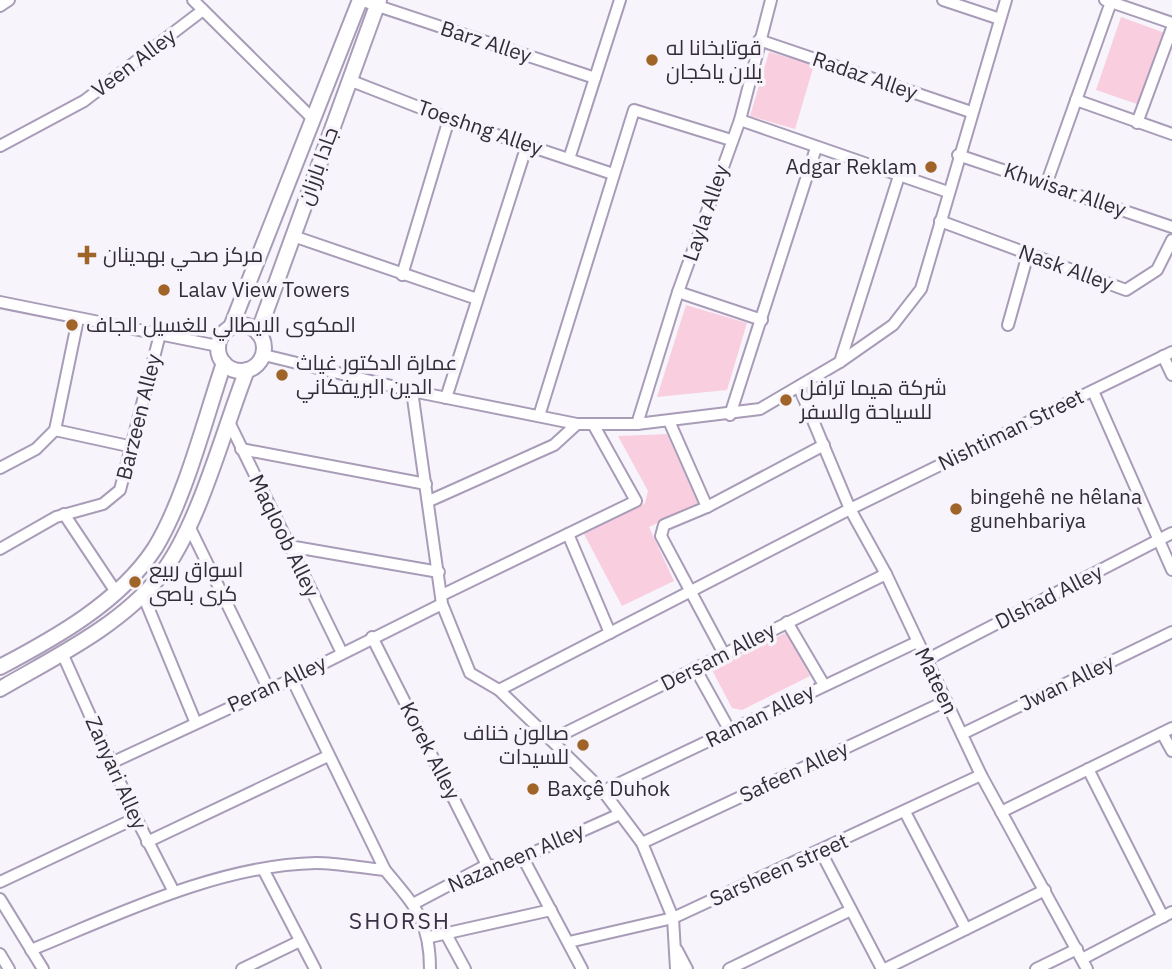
<svg xmlns="http://www.w3.org/2000/svg" width="1172" height="969" font-family="'IBM Plex Sans',Cairo,sans-serif">
  <rect width="100%" height="100%" fill="#f7f5fb"/>
  <!-- green -->
  <g fill="#f9cedf">
    <polygon points="1121,17 1165,33 1140,105 1096,90"/>
    <polygon points="769,52 814,65 795,129 750,116"/>
    <polygon points="686,305 747,323 727,390 657,397"/>
    <polygon points="667,434 698,504 649,527 674,581 622,606 584,534 645,503 648,491 618,436"/>
    <polygon points="787,632 810,676 742,710 732,708 712,670"/>
  </g>
  <g fill="none" stroke-linecap="round" stroke-linejoin="round">
    <!-- minor casing -->
    <g stroke="#a89cb8" stroke-width="14">
      <g id="minor">
        <polyline points="193,0 313,119"/>
        <polyline points="360,0 595,78"/>
        <polyline points="943,0 1000,19"/>
        <polyline points="1105,0 1172,23"/>
        <polyline points="0,6 9,0"/>
        <polyline points="759,40 971,112"/>
        <polyline points="349,80 449,119 613,174"/>
        <polyline points="1076,100 1172,134"/>
        <polyline points="740,120 948,192"/>
        <polyline points="1137,123 1172,28"/>
        <polyline points="0,146 84,101 203,10"/>
        <polyline points="958,155 1172,227"/>
        <polyline points="569,159 620,0"/>
        <polyline points="1047,182 1111,2"/>
        <polyline points="940,221 1126,290 1157,270 1172,240"/>
        <polyline points="293,236 477,299"/>
        <polyline points="402,275 449,119"/>
        <polyline points="678,292 762,320"/>
        <polyline points="0,302 218,346"/>
        <polyline points="1008,325 1028,254"/>
        <polyline points="264,355 412,391 577,424 637,424 760,409 840,362 893,325 921,289 1006,0"/>
        <polyline points="1163,356 1172,375"/>
        <polyline points="840,362 899,176"/>
        <polyline points="799,387 850,509 886,574 981,775 1087,969"/>
        <polyline points="412,391 442,604 470,673 499,690 551,740 603,791 642,843 673,918 676,969"/>
        <polyline points="1093,391 1172,570"/>
        <polyline points="446,398 527,145"/>
        <polyline points="730,415 816,148"/>
        <polyline points="539,416 634,110 731,140"/>
        <polyline points="228,420 342,653"/>
        <polyline points="669,421 707,507"/>
        <polyline points="637,424 678,292 740,120 771,0"/>
        <polyline points="55,430 133,447"/>
        <polyline points="241,449 426,484"/>
        <polyline points="0,468 36,449 55,430 78,319"/>
        <polyline points="429,501 554,445 577,424"/>
        <polyline points="64,514 116,592"/>
        <polyline points="189,526 269,690"/>
        <polyline points="568,534 610,633"/>
        <polyline points="289,546 439,572"/>
        <polyline points="0,549 56,517 103,504 120,490 160,334"/>
        <polyline points="143,595 195,721"/>
        <polyline points="442,595 636,501 593,424"/>
        <polyline points="787,622 824,685"/>
        <polyline points="372,637 487,865"/>
        <polyline points="62,653 136,818 174,892"/>
        <polyline points="724,654 661,536 664,525 707,507 824,445"/>
        <polyline points="926,660 1172,533"/>
        <polyline points="695,668 730,731"/>
        <polyline points="292,679 385,870"/>
        <polyline points="499,690 850,509 1172,352"/>
        <polyline points="1162,733 1172,751"/>
        <polyline points="962,734 1172,632"/>
        <polyline points="551,740 886,574"/>
        <polyline points="111,763 292,679 442,604"/>
        <polyline points="1088,769 1163,917"/>
        <polyline points="603,791 917,642"/>
        <polyline points="905,812 966,929"/>
        <polyline points="1001,812 1172,728"/>
        <polyline points="147,842 328,756"/>
        <polyline points="642,843 946,701"/>
        <polyline points="821,852 882,969"/>
        <polyline points="523,858 582,969"/>
        <polyline points="263,869 315,969"/>
        <polyline points="0,882 136,818"/>
        <polyline points="0,899 43,969"/>
        <polyline points="413,904 487,865 501,867 620,814"/>
        <polyline points="446,934 465,969"/>
        <polyline points="430,937 551,910"/>
        <polyline points="569,942 673,918 981,775"/>
        <path d="M31 950C119 914 219 865 316 863 338 863 362 868 385 870 415 906 430 921 430 969"/>
        <polyline points="677,950 687,969"/>
        <polyline points="0,954 9,969"/>
        <polyline points="1082,959 1172,912"/>
        <polyline points="242,969 300,941"/>
        <polyline points="729,969 851,910"/>
        <polyline points="885,969 1045,890"/>
        <polyline points="1036,969 1077,949"/>
      </g>
    </g>
    <!-- major casing -->
    <g stroke="#a89cb8" stroke-width="18">
      <g id="major">
        <circle cx="241" cy="348" r="23"/>
        <polyline points="231,327 360,0"/>
        <polyline points="258,333 379,0"/>
        <path d="M0 667C55 638 120 602 155 548 185 499 205 419 224 363"/>
        <path d="M0 689C55 657 120 626 160 576 199 526 223 431 247 370"/>
      </g>
    </g>
    <!-- minor -->
    <use href="#minor" stroke="#fff" stroke-width="10"/>
    <!-- major -->
    <use href="#major" stroke="#fff" stroke-width="14"/>
  </g>
  <!-- markers -->
  <g fill="#a16428" stroke="#f7f5fb" stroke-width="2.5">
    <circle cx="652" cy="60" r="7"/>
    <circle cx="931" cy="167" r="7"/>
    <path d="M83.5 244.5h7v7h7v7h-7v7h-7v-7h-7v-7h7z"/>
    <circle cx="164" cy="290" r="7"/>
    <circle cx="72" cy="325" r="7"/>
    <circle cx="282" cy="375" r="7"/>
    <circle cx="786" cy="400" r="7"/>
    <circle cx="956" cy="509" r="7"/>
    <circle cx="135" cy="582" r="7"/>
    <circle cx="583" cy="745" r="7"/>
    <circle cx="533" cy="789" r="7"/>
  </g>
  <g text-anchor="middle" stroke-width="7" stroke-linejoin="round" paint-order="stroke">
    <!-- street labels -->
    <g font-size="21" fill="#322d38" stroke="#f7f5fb">
      <text transform="translate(486 42) rotate(18)" y="7">Barz Alley</text>
      <text transform="translate(134 63) rotate(-37)" y="7">Veen Alley</text>
      <text transform="translate(865 76) rotate(19)" y="7">Radaz Alley</text>
      <text transform="translate(480 128) rotate(19)" y="7">Toeshng Alley</text>
      <text transform="translate(318 166) rotate(-70)" y="7">جادا بارزان</text>
      <text transform="translate(1065 190) rotate(19)" y="7">Khwisar Alley</text>
      <text transform="translate(706 213) rotate(-71)" y="7">Layla Alley</text>
      <text transform="translate(1066 268) rotate(20)" y="7">Nask Alley</text>
      <text transform="translate(139 417) rotate(-76)" y="7">Barzeen Alley</text>
      <text transform="translate(1011 430) rotate(-26)" y="7">Nishtiman Street</text>
      <text transform="translate(284 536) rotate(64)" y="7">Maqloob Alley</text>
      <text transform="translate(1049 597) rotate(-27)" y="7">Dlshad Alley</text>
      <text transform="translate(718 657) rotate(-27)" y="7">Dersam Alley</text>
      <text transform="translate(936 681) rotate(64)" y="7">Mateen</text>
      <text transform="translate(1067 683) rotate(-26)" y="7">Jwan Alley</text>
      <text transform="translate(277 684) rotate(-25)" y="7">Peran Alley</text>
      <text transform="translate(760 716) rotate(-26)" y="7">Raman Alley</text>
      <text transform="translate(430 751) rotate(63)" y="7">Korek Alley</text>
      <text transform="translate(794 772) rotate(-25)" y="7">Safeen Alley</text>
      <text transform="translate(116 773) rotate(66)" y="7">Zanyari Alley</text>
      <text transform="translate(516 858) rotate(-23)" y="7">Nazaneen Alley</text>
      <text transform="translate(779 870) rotate(-24)" y="7">Sarsheen street</text>
    </g>
    <!-- poi labels -->
    <g font-size="21" fill="#322d38" stroke="#f7f5fb" text-anchor="start">
      <text x="666" y="55">قوتابخانا له<tspan x="666" dy="24">يلان ياكجان</tspan></text>
      <text x="917" y="174" text-anchor="end">Adgar Reklam</text>
      <text x="103" y="262">مركز صحي بهدينان</text>
      <text x="178" y="297">Lalav View Towers</text>
      <text x="86" y="332">المكوى الايطالي للغسيل الجاف</text>
      <text x="296" y="370">عمارة الدكتور غياث<tspan x="296" dy="24">الدين البريفكاني</tspan></text>
      <text x="800" y="395">شركة هيما ترافل<tspan x="800" dy="24">للسياحة والسفر</tspan></text>
      <text x="970" y="504">bingehê ne hêlana<tspan x="970" dy="24">gunehbariya</tspan></text>
      <text x="149" y="577">اسواق ربيع<tspan x="149" dy="24">كرى باصى</tspan></text>
      <text x="569" y="740" text-anchor="end">صالون خناف<tspan x="569" dy="24">للسيدات</tspan></text>
      <text x="547" y="796">Baxçê Duhok</text>
    </g>
    <!-- neighbourhood labels -->
    <g font-size="23" letter-spacing="2" fill="#3a3046" stroke="#f7f5fb">
      <text x="400" y="929">SHORSH</text>
    </g>
  </g>
</svg>
